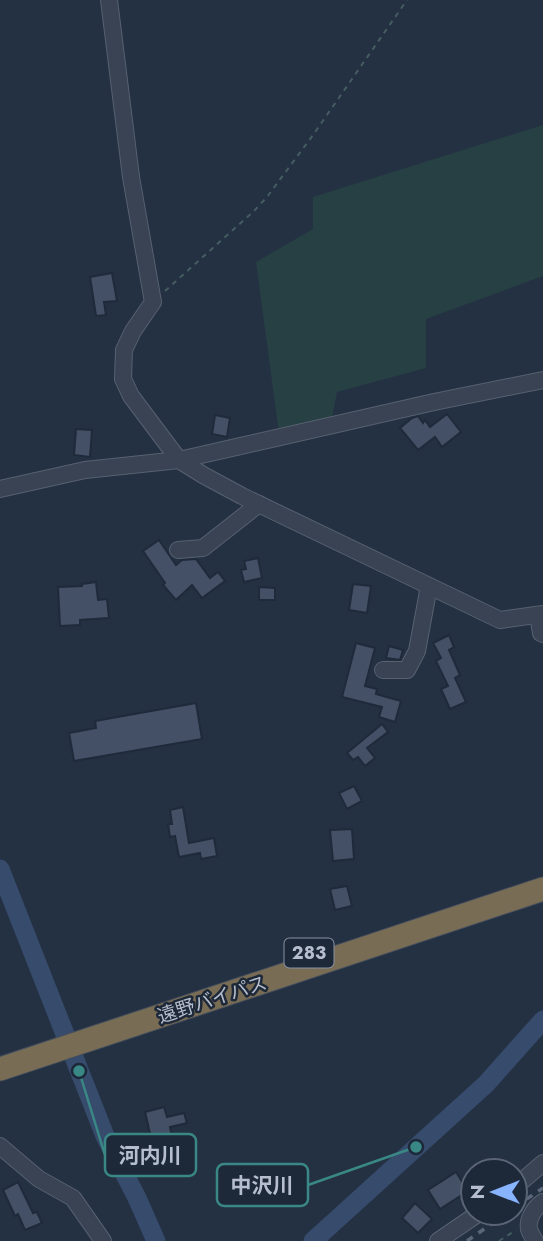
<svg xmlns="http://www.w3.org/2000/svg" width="543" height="1241" font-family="Jost,'Noto Sans JP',sans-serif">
  <rect width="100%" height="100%" fill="#243143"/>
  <!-- green -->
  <polygon fill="#264044" points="543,125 543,276 426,319 426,368 337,392 329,433 280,441 256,262 313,229 313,197"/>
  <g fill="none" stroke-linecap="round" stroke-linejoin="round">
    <!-- river -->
    <g stroke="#374b6c" stroke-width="19">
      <polyline points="0,869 105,1136 137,1198 156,1241"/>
      <polyline points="313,1241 486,1084 543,1020"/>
    </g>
  </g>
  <!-- building -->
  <g fill="#435066" stroke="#1f2a3a" stroke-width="2">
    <polygon points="112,273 117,301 104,302 106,315 96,316 90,277"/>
    <polygon points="447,414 461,432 442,447 435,437 418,450 400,428 412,418 418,416 423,423 425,420 430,427"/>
    <polygon points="215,415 230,418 227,437 212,434"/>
    <polygon points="76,429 92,430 90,457 74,455"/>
    <polygon points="159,540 176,565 182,560 196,559 210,578 218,572 225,581 202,598 192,585 176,600 163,585 165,583 143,551"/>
    <polygon points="258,558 262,578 244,582 241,570 246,569 244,561"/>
    <polygon points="96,582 98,600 107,599 109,618 80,620 80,625 60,626 58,587 82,586 82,584"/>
    <polygon points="353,584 371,586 367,613 349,610"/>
    <polygon points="259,587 275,588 275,600 259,600"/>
    <polygon points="449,635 454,647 449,650 460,675 455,678 466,702 450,709 441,689 448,686 436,661 441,658 433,643"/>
    <polygon points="356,643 375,648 365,686 377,689 376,694 401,701 395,722 379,717 382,707 342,697"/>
    <polygon points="389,646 403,650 400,660 386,658"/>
    <polygon points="196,703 202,739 74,761 69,733 96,728 95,721"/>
    <polygon points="382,724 388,732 367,748 375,758 365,766 358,757 353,760 347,753"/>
    <polygon points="354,786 362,801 347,809 339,793"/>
    <polygon points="183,807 189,843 214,838 217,856 201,859 200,853 179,857 175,836 170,837 168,824 172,824 170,810"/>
    <polygon points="352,829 354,859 333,861 330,830"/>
    <polygon points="347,886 352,906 335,910 330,889"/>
    <polygon points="164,1107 167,1117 184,1113 187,1123 170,1127 172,1137 169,1138 174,1154 159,1159 154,1142 152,1142 145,1112"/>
    <polygon points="456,1172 468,1191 440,1209 428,1190"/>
    <polygon points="18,1182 33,1213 37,1212 42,1223 25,1230 18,1214 15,1216 3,1190"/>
    <polygon points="415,1203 432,1219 418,1233 402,1218"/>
  </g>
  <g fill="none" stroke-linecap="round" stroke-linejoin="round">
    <!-- minor casing -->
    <g stroke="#576170" stroke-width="18">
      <g id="minor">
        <polyline points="109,0 131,177 153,302 133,331 124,350 123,379 131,396 179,460 203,475 242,496 500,620 543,614"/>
        <polyline points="0,489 85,470 179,460 434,402 543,380"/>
        <polyline points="178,550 203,548 259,504"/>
        <polyline points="538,615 541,633 543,634"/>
        <polyline points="383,670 407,670 417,651 429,586"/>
        <polyline points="0,1146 39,1179 73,1198 103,1241"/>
        <polyline points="515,1187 543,1163"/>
        <polyline points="438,1241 479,1213"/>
        <path d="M535 1241C533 1237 530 1233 529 1229 527 1219 535 1207 543 1202"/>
      </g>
    </g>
    <!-- highway casing -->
    <g stroke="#434e5d" stroke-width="25">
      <polyline id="highway" points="0,1069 543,889"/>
    </g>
    <!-- path -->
    <g stroke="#455d61" stroke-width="2" stroke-dasharray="5 5" stroke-linecap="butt">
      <polyline points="165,291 254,211 267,197 313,135 407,0"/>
      <polyline points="499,1241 516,1230"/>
    </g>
    <!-- minor -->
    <use href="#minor" stroke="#394353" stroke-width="16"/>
    <!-- highway -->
    <use href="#highway" stroke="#796c55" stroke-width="23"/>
    <!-- rail -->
    <g stroke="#5a677a" stroke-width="3.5" stroke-dasharray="7 7" stroke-linecap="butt">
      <polyline points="515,1207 543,1188"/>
      <polyline points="467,1241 507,1213"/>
    </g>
  </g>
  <g text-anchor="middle" stroke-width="5" stroke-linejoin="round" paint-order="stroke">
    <!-- shield labels -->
    <rect fill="#1d2838" stroke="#8891a0" stroke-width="2" x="284.5" y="938.5" width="49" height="29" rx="5"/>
    <g font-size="18" font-weight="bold" fill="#b6becd">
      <text x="309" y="959">283</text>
    </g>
    <!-- street labels -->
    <g font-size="19" fill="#b6becd" stroke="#1d2838">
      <text transform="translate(212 999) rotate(-18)" y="7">遠野バイパス</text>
    </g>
  </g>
  <!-- callouts -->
  <path fill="none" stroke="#398886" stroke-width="2.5" d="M79 1071L105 1155M416 1147L308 1185"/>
  <g fill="#398886" stroke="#1d2838" stroke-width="2.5">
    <circle cx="79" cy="1071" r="7"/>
    <circle cx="416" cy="1147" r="7"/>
  </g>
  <g fill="#1d2838" stroke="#398886" stroke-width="2.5">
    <rect x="105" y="1134" width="91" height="42" rx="7"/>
    <rect x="217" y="1164" width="91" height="42" rx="7"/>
  </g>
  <g font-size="21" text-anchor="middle" font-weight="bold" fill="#b6becd">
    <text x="150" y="1163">河内川</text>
    <text x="262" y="1193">中沢川</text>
  </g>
  <!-- north arrow -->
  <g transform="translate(494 1192) rotate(270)"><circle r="33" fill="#1d2838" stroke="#5a6474" stroke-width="2"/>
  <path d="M0-5L12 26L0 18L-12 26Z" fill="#88b3ff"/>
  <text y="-10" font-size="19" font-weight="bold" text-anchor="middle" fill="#b6becd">N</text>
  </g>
</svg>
